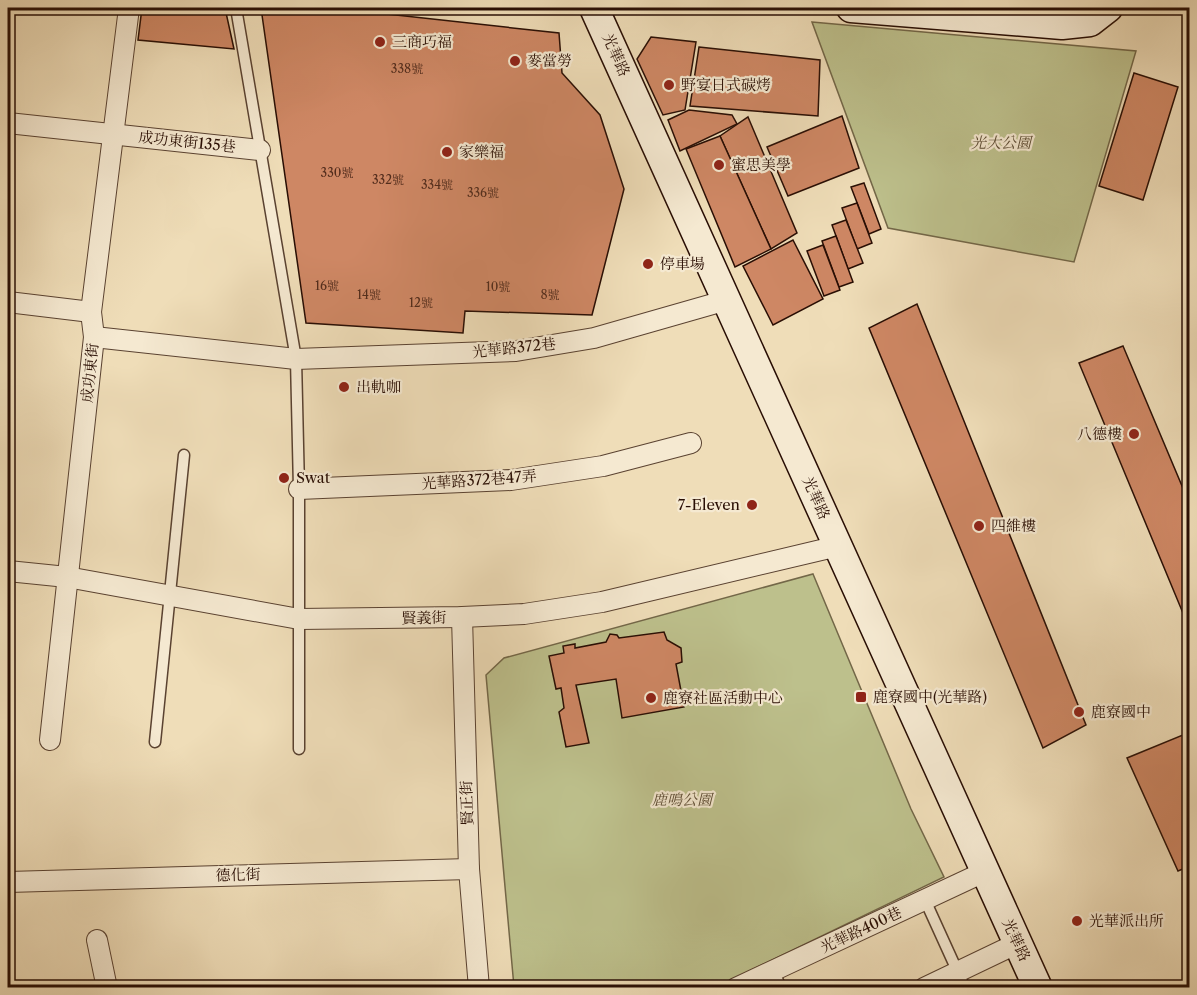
<svg xmlns="http://www.w3.org/2000/svg" width="1197" height="995" font-family="'Libre Caslon Text','Noto Serif TC',serif">
  <rect width="100%" height="100%" fill="#efddb8"/>
  <filter id="stains"><feTurbulence type="fractalNoise" baseFrequency=".00333" numOctaves="4"/><feColorMatrix values="0 0 0 0 .2 0 0 0 0 .09 0 0 0 0 .02 0 0 0 .5 -.17"/></filter>
  <radialGradient id="worn" r=".72"><stop offset=".6" stop-color="#630" stop-opacity="0"/><stop offset="1" stop-color="#630" stop-opacity=".3"/></radialGradient>
  <!-- green -->
  <g fill="#bdc08c" stroke="#736748" stroke-width="1.5">
    <polygon points="812,22 1136,51 1074,262 888,228"/>
    <polygon points="813,574 911,809 944,877 747,972 738,987 514,987 486,675 504,658"/>
  </g>
  <!-- building -->
  <g fill="#ce8764" stroke="#290e04" stroke-width="1.5">
    <polygon points="142,8 225,8 234,49 138,40"/>
    <polygon points="261,8 332,8 559,33 562,73 600,115 624,189 592,315 465,311 463,333 306,323"/>
    <polygon points="651,37 696,42 685,110 663,115 637,59"/>
    <polygon points="699,47 820,60 818,116 690,106"/>
    <polygon points="1134,73 1178,87 1143,200 1099,186"/>
    <polygon points="689,110 732,115 737,124 680,151 668,120"/>
    <polygon points="842,116 859,168 788,196 767,147"/>
    <polygon points="748,117 797,233 771,249 720,136"/>
    <polygon points="720,136 771,249 735,267 686,149"/>
    <polygon points="864,183 881,229 869,234 851,187"/>
    <polygon points="857,203 872,243 857,249 842,208"/>
    <polygon points="846,220 863,263 848,269 832,225"/>
    <polygon points="836,236 853,282 839,287 822,241"/>
    <polygon points="793,240 823,299 773,325 743,266"/>
    <polygon points="823,245 840,290 824,296 807,251"/>
    <polygon points="917,304 1086,725 1043,748 869,328"/>
    <polygon points="1123,346 1190,505 1190,630 1079,363"/>
    <polygon points="664,632 667,640 681,648 682,662 676,664 684,707 622,718 616,679 576,685 589,743 566,747 559,712 564,708 561,688 556,689 549,656 564,653 563,646 575,644 575,648 606,642 610,634 617,635 619,638"/>
    <polygon points="1190,732 1190,866 1178,871 1127,758"/>
  </g>
  <g fill="none" stroke-linecap="round" stroke-linejoin="round">
    <!-- lane casing -->
    <g stroke="#5a4231" stroke-width="13">
      <g id="lane">
        <polyline points="236,8 296,359 299,489 299,749"/>
        <polyline points="155,742 184,455"/>
        <polyline points="925,900 965,988"/>
        <polyline points="774,972 781,988"/>
      </g>
    </g>
    <!-- street casing -->
    <g stroke="#5a4231" stroke-width="22">
      <g id="street">
        <polyline points="8,123 260,150"/>
        <polyline points="8,302 91,312"/>
        <polyline points="94,337 296,359 516,351 594,338 727,300"/>
        <polyline points="299,489 511,480 603,466 691,443"/>
        <polyline points="8,571 67,577 299,619 462,617 524,614 602,602 838,546"/>
        <polyline points="462,617 469,869 479,988"/>
        <polyline points="50,740 94,337 91,312 129,8"/>
        <polyline points="8,882 469,869"/>
        <polyline points="97,940 107,988"/>
        <polyline points="736,988 984,872"/>
        <polyline points="924,988 1018,943"/>
      </g>
    </g>
    <!-- secondary casing -->
    <g stroke="#290e04" stroke-width="31">
      <g id="secondary">
        <polyline points="594,8 1038,988"/>
        <polyline points="851,8 1062,25 1090,22 1108,8"/>
      </g>
    </g>
    <!-- lane -->
    <use href="#lane" stroke="#f5e9d1" stroke-width="10"/>
    <!-- street -->
    <use href="#street" stroke="#f5e9d1" stroke-width="20"/>
    <!-- secondary -->
    <use href="#secondary" stroke="#f5e9d1" stroke-width="28"/>
  </g>
  <!-- markers -->
  <g fill="#8f2418" stroke="#f5e9d1" stroke-width="2">
    <circle cx="380" cy="42" r="6"/>
    <circle cx="515" cy="61" r="6"/>
    <circle cx="669" cy="85" r="6"/>
    <circle cx="447" cy="152" r="6"/>
    <circle cx="719" cy="165" r="6"/>
    <circle cx="648" cy="264" r="6"/>
    <circle cx="344" cy="387" r="6"/>
    <circle cx="1134" cy="434" r="6"/>
    <circle cx="284" cy="478" r="6"/>
    <circle cx="752" cy="505" r="6"/>
    <circle cx="979" cy="526" r="6"/>
    <rect x="855" y="691" width="12" height="12" rx="3"/>
    <circle cx="651" cy="698" r="6"/>
    <circle cx="1079" cy="712" r="6"/>
    <circle cx="1077" cy="921" r="6"/>
  </g>
  <g text-anchor="middle" stroke-width="4.5" stroke-linejoin="round" paint-order="stroke">
    <!-- number labels -->
    <g font-size="12" fill="#522c1c">
      <text x="407" y="73">338號</text>
      <text x="337" y="177">330號</text>
      <text x="388" y="184">332號</text>
      <text x="437" y="189">334號</text>
      <text x="483" y="197">336號</text>
      <text x="327" y="290">16號</text>
      <text x="498" y="291">10號</text>
      <text x="369" y="299">14號</text>
      <text x="550" y="299">8號</text>
      <text x="421" y="307">12號</text>
    </g>
    <!-- poi labels -->
    <g font-size="15" fill="#290e04" stroke="#f5e9d1" text-anchor="start">
      <text x="392" y="47">三商巧福</text>
      <text x="527" y="66">麥當勞</text>
      <text x="681" y="90">野宴日式碳烤</text>
      <text x="459" y="157">家樂福</text>
      <text x="731" y="170">蜜思美學</text>
      <text x="660" y="269">停車場</text>
      <text x="356" y="392">出軌咖</text>
      <text x="1122" y="439" text-anchor="end">八德樓</text>
      <text x="296" y="483">Swat</text>
      <text x="740" y="510" text-anchor="end">7-Eleven</text>
      <text x="991" y="531">四維樓</text>
      <text x="873" y="702">鹿寮國中(光華路)</text>
      <text x="663" y="703">鹿寮社區活動中心</text>
      <text x="1091" y="717">鹿寮國中</text>
      <text x="1089" y="926">光華派出所</text>
    </g>
    <!-- street labels -->
    <g font-size="15" fill="#290e04" stroke="#f5e9d1">
      <text transform="translate(616 55) rotate(66)" y="5">光華路</text>
      <text transform="translate(187 142) rotate(6)" y="5">成功東街135巷</text>
      <text transform="translate(514 348) rotate(-6)" y="5">光華路372巷</text>
      <text transform="translate(90 373) rotate(-84)" y="5">成功東街</text>
      <text transform="translate(479 480) rotate(-4)" y="5">光華路372巷47弄</text>
      <text transform="translate(816 498) rotate(66)" y="5">光華路</text>
      <text transform="translate(424 618) rotate(-1)" y="5">賢義街</text>
      <text transform="translate(467 803) rotate(-92)" y="5">賢正街</text>
      <text transform="translate(238 875) rotate(-2)" y="5">德化街</text>
      <text transform="translate(861 930) rotate(-25)" y="5">光華路400巷</text>
      <text transform="translate(1016 940) rotate(65)" y="5">光華路</text>
    </g>
    <!-- park labels -->
    <g font-size="15" font-style="italic" fill="#5d4c34" stroke="#f5e9d1">
      <text x="1001" y="148">光大公園</text>
      <text x="682" y="805">鹿鳴公園</text>
    </g>
  </g>
  <!-- margin -->
  <rect width="1197" height="995" fill="none" stroke="#efddb8" stroke-width="30"/>
  <rect x="9" y="9" width="1179" height="977" fill="none" stroke="#290e04" stroke-width="3"/>
  <rect x="15" y="15" width="1167" height="965" fill="none" stroke="#290e04" stroke-width="1.5"/>
  <rect width="100%" height="100%" filter="url(#stains)"/>
  <rect width="100%" height="100%" fill="url(#worn)"/>
</svg>
